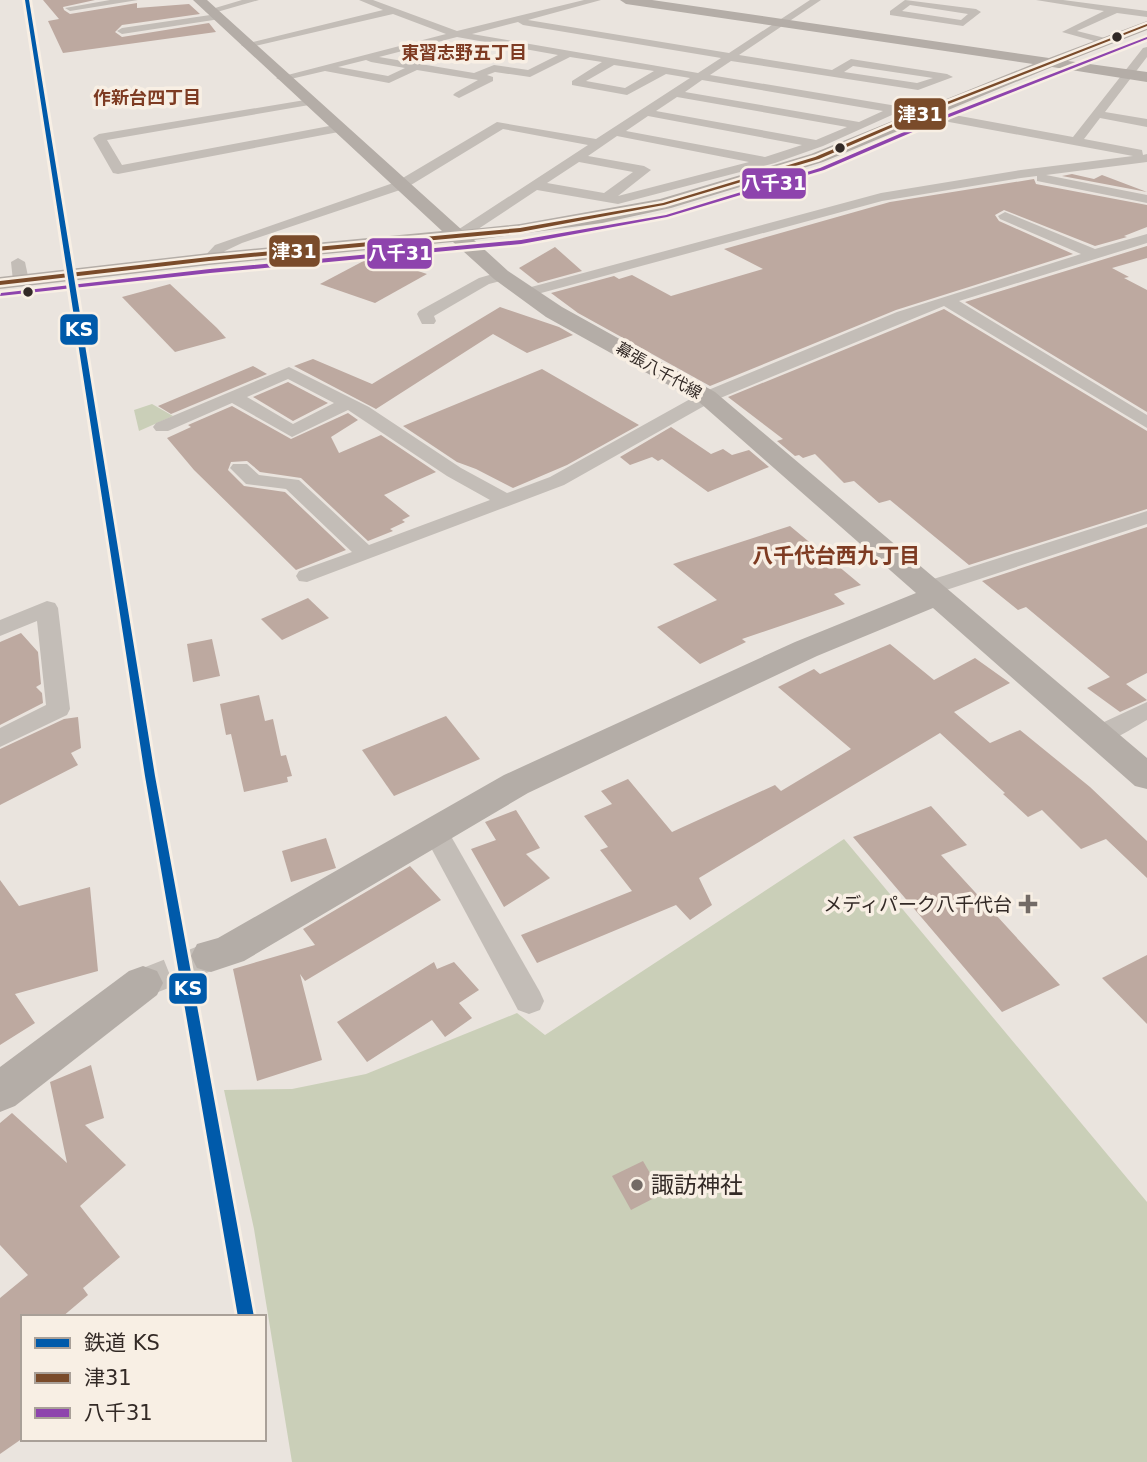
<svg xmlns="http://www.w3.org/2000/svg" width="1147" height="1462" font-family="'DejaVu Sans','Noto Sans JP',sans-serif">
  <rect width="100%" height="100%" fill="#eae4de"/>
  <!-- green -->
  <g fill="#cacfb8">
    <polygon points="152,404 173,416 139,431 134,410"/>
    <polygon points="844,839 1147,1202 1147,1462 292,1462 254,1229 224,1090 292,1089 366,1074 517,1013 545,1035"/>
  </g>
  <!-- building -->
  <g fill="#bda9a0">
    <polygon points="43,0 95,0 63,7 64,10 70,14 137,3 137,8 189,4 200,14 122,25 115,32 122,37 209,23 216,32 63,53 48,21 59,19"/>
    <polygon points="1072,174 1094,179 1102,175 1147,192 1062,176"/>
    <polygon points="1034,179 1036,184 1147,205 1147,227 1124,236 1127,237 1095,246 1004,210 995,215 999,221 1073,254 896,310 710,386 578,313 551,293 614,276 619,279 632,275 671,296 763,269 724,249 890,202"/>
    <polygon points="1147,246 1147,258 1112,268 1129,277 1124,278 1147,290 1147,412 965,302"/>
    <polygon points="555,247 582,271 538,283 519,268"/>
    <polygon points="373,256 427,274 375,303 320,284"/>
    <polygon points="170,284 217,328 226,338 175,352 122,297"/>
    <polygon points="500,307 559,327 573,335 527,353 493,334 376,409 294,366 313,359 372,384"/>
    <polygon points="944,309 1147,431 1147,509 969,565 890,500 879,503 854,481 844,483 815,454 803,458 799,455 795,456 777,441 783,439 728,397"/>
    <polygon points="253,366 267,374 171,414 158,406"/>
    <polygon points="542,369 639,425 567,465 513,488 476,469 457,462 403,426"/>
    <polygon points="288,382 328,403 293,421 253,397"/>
    <polygon points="232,406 291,439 348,413 358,420 331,437 339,453 381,435 436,472 384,495 410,516 402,520 405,522 390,529 393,531 368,541 301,478 260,472 247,461 231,462 228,470 244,486 285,492 346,550 296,570 194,470 167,438 191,427 188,425"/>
    <polygon points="671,427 711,454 723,449 732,455 749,450 769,467 708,492 662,459 658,461 652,457 630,465 620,457"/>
    <polygon points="790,526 861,585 834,594 845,604 742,639 746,642 700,664 657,627 717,600 673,564"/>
    <polygon points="1147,527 1147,673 1126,684 1147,700 1120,712 1087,688 1110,677 1026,607 1018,610 982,581"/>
    <polygon points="308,598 329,618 282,640 261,619"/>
    <polygon points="21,633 38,652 41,684 36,687 42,693 43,703 0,725 0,642"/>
    <polygon points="212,639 220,676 193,682 187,644"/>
    <polygon points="890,644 934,680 975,658 1010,683 954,712 990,743 1020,730 1090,787 1147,841 1147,878 1106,839 1081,849 1042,810 1028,817 1003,794 1005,793 940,733 699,878 712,905 690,920 676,905 537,963 521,935 632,891 600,850 608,847 584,816 612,804 601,791 628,779 672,832 775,785 781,791 851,749 778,687 814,669 820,674"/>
    <polygon points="259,695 265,721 273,719 281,756 286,755 292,776 287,777 288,782 244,792 231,734 226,735 220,704"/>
    <polygon points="446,716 480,759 394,796 362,750"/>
    <polygon points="78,717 81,748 71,753 78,765 0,805 0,749 64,719"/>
    <polygon points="931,806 967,845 941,855 1060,985 1002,1012 853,837"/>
    <polygon points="516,810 540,848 526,854 550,878 504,907 471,849 496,840 485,822"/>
    <polygon points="326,838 336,868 291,882 282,851"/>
    <polygon points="410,866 441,900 305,981 300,974 322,1060 257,1081 233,969 315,945 303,929"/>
    <polygon points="0,880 19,906 90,887 98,971 15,994 35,1023 0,1045"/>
    <polygon points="1147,955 1147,1024 1102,978"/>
    <polygon points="434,962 437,969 454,962 479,990 459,1003 472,1018 445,1037 432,1020 367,1062 337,1022"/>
    <polygon points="91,1065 104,1118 85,1125 126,1165 80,1206 120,1257 83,1288 88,1295 62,1317 23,1317 23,1438 0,1454 0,1298 28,1275 0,1245 0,1123 12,1113 67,1163 50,1082"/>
    <polygon points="643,1161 662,1194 631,1210 612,1176"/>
  </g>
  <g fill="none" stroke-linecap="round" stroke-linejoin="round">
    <!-- street-tunnel -->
    <polyline stroke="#c5bfb9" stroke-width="28" stroke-dasharray="28 14" stroke-linecap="butt" points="143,983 211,956"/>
    <!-- street -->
    <g fill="#c3bdb7" fill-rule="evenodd">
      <polygon points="110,0 138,0 70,11 65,8"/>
      <polygon points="242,0 259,0 210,14 205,11"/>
      <path d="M359 0H373L457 31 584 0H601L528 20 729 53 810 0H821L739 55 832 70 851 59 947 74 953 77 918 90 731 61 710 75 897 106 903 110 823 146 775 163 618 204 537 190 463 239H453L451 236 453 233 588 145 503 129 406 188 242 243 225 251 214 262H204L202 259 215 245 396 182 497 122 596 139 690 78 666 74 627 95 572 85V81L602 62 570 57 530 77 495 72 487 75 493 77V81L459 98 453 95 455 93 478 80 417 70 389 83 325 71 282 81 276 78 446 34 393 14 246 48 241 45 383 10ZM518 22 523 25 721 58 698 73 472 34ZM457 37 558 55 528 70 494 65 474 73 379 57ZM366 60 371 62 405 68 388 76 338 67ZM614 65 654 71 625 88 586 81ZM853 66 933 78 917 83 844 72ZM702 80 883 111 859 122 685 92ZM677 97 847 127 816 140 656 111ZM648 116 802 145 765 157 626 131ZM617 136 749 162 618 196 651 170 644 166 588 156ZM579 162 633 172 604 193 547 183Z"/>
      <path d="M905 0 976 9 981 12 963 26 890 15V11ZM910 5 968 14 961 20 902 11Z"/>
      <polygon points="1036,0 1063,0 1147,11 1147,17 1117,13 1077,31 1109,39 1110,41 1105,44 1062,32 1104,11"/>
      <polygon points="217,14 220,15 220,19 122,34 117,31 122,28"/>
      <polygon points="1147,47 1147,57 1105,112 1147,119 1147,127 1100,118 1084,139 1142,150 1143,155 1147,154 1147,162 1046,175 1147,195 1147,203 1037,181 1037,176 1021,178 882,201 530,296 520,296 517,293 520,290 881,193 1021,170 1133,156 922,117 916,113 922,109 1073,137 1143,48"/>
      <polygon points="311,99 315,100 315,104 107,140 122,165 340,124 344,125 344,131 118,174 113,173 93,138 99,134"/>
      <path d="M1005 212 1095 249 1147 234V243L959 301 1147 415V428L944 306 713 401 564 485 307 582 299 581 296 576 299 571 352 552 286 489 246 484 230 468 233 464H247L259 475 299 480 369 545 490 500 447 476 348 410 292 437 232 403 168 431H156L153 427 156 423 289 367 369 407 461 468 507 493 550 477 701 393 897 312 1081 254 1000 219 998 216ZM288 379 334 403 293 424 247 397Z"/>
      <polygon points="18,258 25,262 29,281 21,286 13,281 11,262"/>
      <polygon points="503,271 511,276 508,279 489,284 434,316 436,321 434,324 422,324 417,314 419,311 479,278"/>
      <polygon points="1147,511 1147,524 937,593 921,593 918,588 921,583"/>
      <polygon points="47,601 55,603 58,608 70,709 67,715 0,747 0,728 46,705 37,621 0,636 0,620"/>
      <path d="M1147 702V720C1130 729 1108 747 1089 741L1086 735 1089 729Z"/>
      <polygon points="435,821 444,824 540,992 544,1001 540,1010 529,1014 518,1010 422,831 426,824"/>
    </g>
    <!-- secondary -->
    <g fill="#b4ada7" fill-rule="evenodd">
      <polygon points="193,0 207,0 462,230 520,224 660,199 811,154 1033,64 626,4 620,0 652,0 1049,58 1147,21 1147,30 1068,61 1147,72 1147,82 1052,67 823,162 671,208 602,223 474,240 508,271 562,307 715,392 1147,758 1147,789 1135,786 933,608 817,656 528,793 244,961 211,972 197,968 191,956 197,944 218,938 504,775 795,642 916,593 699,402 546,317 494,279 453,242 209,265 0,289 0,277 209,253 442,231"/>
      <polygon points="143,966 157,971 163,983 157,995 15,1106 0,1112 0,1067 129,971"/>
    </g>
    <!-- bus-1 casing -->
    <g stroke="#f8efe4" stroke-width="5">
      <polygon id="bus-1" points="1147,24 1147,26 923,114 819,159 664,205 520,232 209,261 0,285 0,281 209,257 520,228 663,203 815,157 921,112"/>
    </g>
    <!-- bus-2 casing -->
    <g stroke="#f8efe4" stroke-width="5">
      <polygon id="bus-2" points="1147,37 1147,39 929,125 824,170 667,217 521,244 210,273 0,296 1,293 210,269 521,240 666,215 820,168 925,123"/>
    </g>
    <!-- bus-1 -->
    <use href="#bus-1" fill="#7a4b2a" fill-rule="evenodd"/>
    <!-- bus-2 -->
    <use href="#bus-2" fill="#8e44ad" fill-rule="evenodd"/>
    <!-- rail-1 casing -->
    <g stroke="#f8efe4" stroke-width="6">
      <polygon id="rail-1" points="25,0 29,0 155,776 254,1317 238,1317 145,776"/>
    </g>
    <!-- rail-1 -->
    <use href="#rail-1" fill="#005aaa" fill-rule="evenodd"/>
  </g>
  <!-- markers -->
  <g fill="#332a26" stroke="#f8efe4" stroke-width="2.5">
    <circle cx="1117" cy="37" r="6"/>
    <circle cx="840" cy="148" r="6"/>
    <circle cx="28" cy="292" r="6"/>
  </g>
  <g fill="#736b66" stroke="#f8efe4" stroke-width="2.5">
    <path d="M1024.5 893.5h7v7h7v7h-7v7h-7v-7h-7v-7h7z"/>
    <circle cx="637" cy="1185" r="7"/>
  </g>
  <g text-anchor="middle" stroke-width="7" stroke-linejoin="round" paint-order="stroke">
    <!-- far-street labels -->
    <g font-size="16" fill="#332a26" stroke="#f8efe4">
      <text transform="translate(659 370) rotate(30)" y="6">幕張八千代線</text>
    </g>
    <!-- far-neighbourhood labels -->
    <g font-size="18" font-weight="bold" fill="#7e3b22" stroke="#f8efe4">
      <text x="464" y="59">東習志野五丁目</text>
      <text x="147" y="104">作新台四丁目</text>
    </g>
    <!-- poi labels -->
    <g font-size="19" fill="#332a26" stroke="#f8efe4" text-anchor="end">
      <text x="1012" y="911">メディパーク八千代台</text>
    </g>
    <!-- neighbourhood labels -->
    <g font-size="21" font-weight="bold" fill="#7e3b22" stroke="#f8efe4">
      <text x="836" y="563">八千代台西九丁目</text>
    </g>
    <!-- near-poi labels -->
    <g font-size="23" fill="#332a26" stroke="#f8efe4" text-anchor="start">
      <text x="651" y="1193">諏訪神社</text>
    </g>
  </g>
  <g stroke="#f8efe4" stroke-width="2.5">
    <rect x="893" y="97" width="54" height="34" rx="7" fill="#7a4b2a"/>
    <rect x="741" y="167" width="66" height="33" rx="7" fill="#8e44ad"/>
    <rect x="268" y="234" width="53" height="34" rx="7" fill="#7a4b2a"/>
    <rect x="366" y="237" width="67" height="33" rx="7" fill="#8e44ad"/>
    <rect x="59" y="313" width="40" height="33" rx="7" fill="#005aaa"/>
    <rect x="168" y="972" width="40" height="33" rx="7" fill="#005aaa"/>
  </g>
  <g font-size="19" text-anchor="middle" font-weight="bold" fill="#fff">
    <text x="920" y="121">津31</text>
    <text x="774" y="190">八千31</text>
    <text x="294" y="258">津31</text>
    <text x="400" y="260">八千31</text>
    <text x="79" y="336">KS</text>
    <text x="188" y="995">KS</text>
  </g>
  <!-- legend -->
  <rect x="21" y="1315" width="245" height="126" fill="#f8efe4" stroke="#a9a098" stroke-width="2"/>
  <rect x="35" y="1338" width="35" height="10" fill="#005aaa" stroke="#a9a098" stroke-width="2"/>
  <text x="84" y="1350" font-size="21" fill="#332a26">鉄道 KS</text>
  <rect x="35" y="1373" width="35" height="10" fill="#7a4b2a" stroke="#a9a098" stroke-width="2"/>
  <text x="84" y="1385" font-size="21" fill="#332a26">津31</text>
  <rect x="35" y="1408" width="35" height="10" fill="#8e44ad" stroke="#a9a098" stroke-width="2"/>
  <text x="84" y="1420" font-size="21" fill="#332a26">八千31</text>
</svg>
